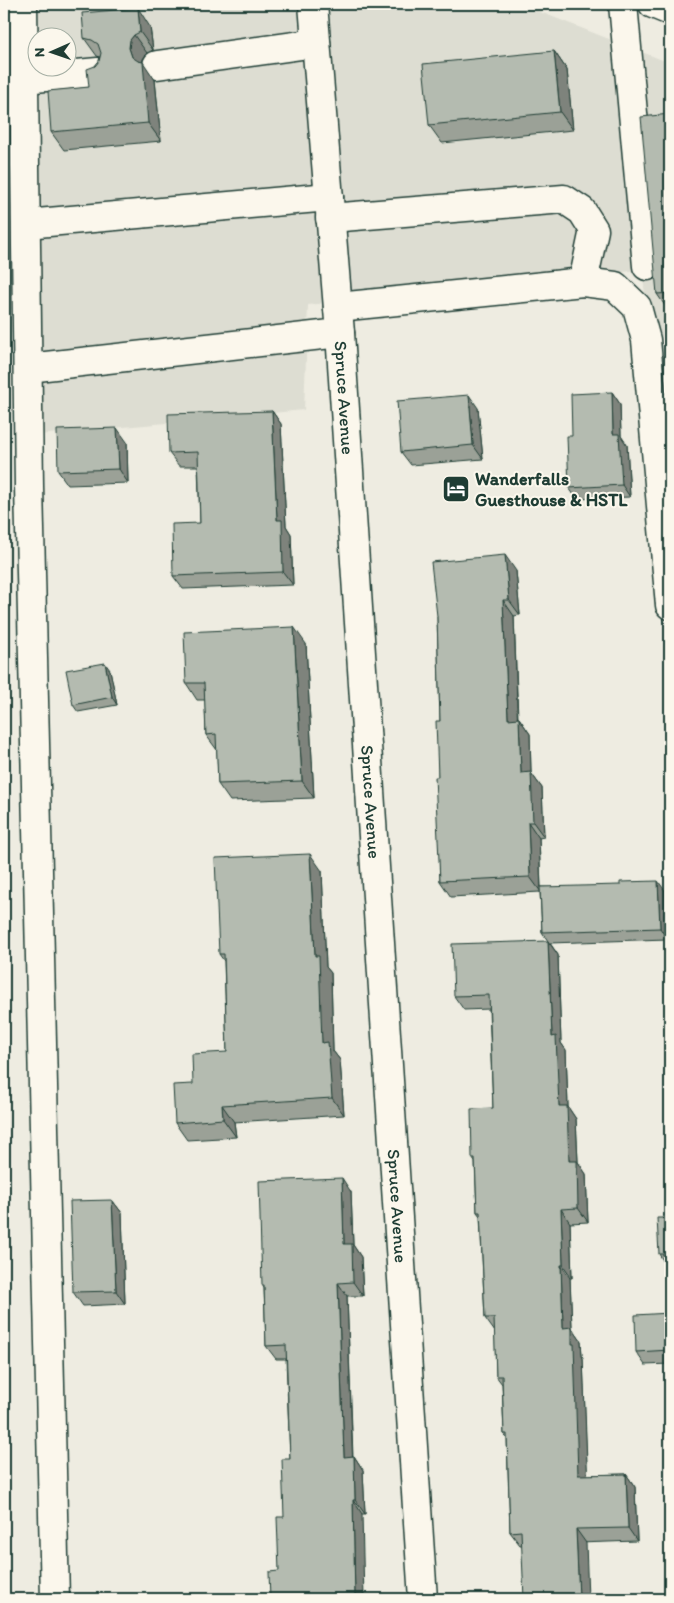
<svg xmlns="http://www.w3.org/2000/svg" width="674" height="1603" font-family="Itim,sans-serif">
  <rect width="100%" height="100%" fill="#eeece1"/>
  <filter id="ink" filterUnits="userSpaceOnUse"><feTurbulence type="fractalNoise" baseFrequency=".02" numOctaves="2"/><feDisplacementMap in="SourceGraphic" scale="10" xChannelSelector="R" yChannelSelector="G"/><feConvolveMatrix kernelMatrix="1 2 1 2 8 2 1 2 1" color-interpolation-filters="sRGB"/></filter>
  <g filter="url(#ink)">
    <!-- built -->
    <path fill="#ddddd2" fill-rule="evenodd" d="M4 4H520L670 63V501L642 270 308 305 304 410 17 437 18 136 4 137ZM38 38H68V68H38Z"/>
    <g fill="none" stroke-linecap="round" stroke-linejoin="round">
      <!-- minor casing -->
      <g stroke="#1f3d34" stroke-width="31">
        <g id="minor">
          <polyline points="23,4 29,486 55,1599"/>
          <path id="s1" d="M313 4 340 333 423 1599"/>
          <polyline points="623,4 647,266"/>
          <polyline points="157,65 316,43"/>
          <polyline points="24,79 98,72"/>
          <polyline points="330,218 564,199 582,211 594,230 583,282"/>
          <polyline points="26,224 329,197"/>
          <polyline points="338,307 583,282 615,286 637,307 646,340 670,605"/>
          <polyline points="28,368 340,333"/>
        </g>
      </g>
      <!-- major casing -->
      <g stroke="#1f3d34" stroke-width="31">
        <polyline id="major" points="653,4 670,11"/>
      </g>
      <!-- minor -->
      <use href="#minor" stroke="#fbf7ec" stroke-width="28"/>
      <!-- major -->
      <use href="#major" stroke="#fbf7ec" stroke-width="28"/>
    </g>
    <!-- wall -->
    <g fill="#9ba197" stroke="#1f3d34">
      <polygon points="150,27 153,50 147,53 143,59 142,62 155,80 161,141 64,150 51,132 89,87 95,66 99,61 100,57 97,56 84,38"/>
      <polygon points="554,51 567,70 573,130 442,143 429,125"/>
      <polygon points="670,114 670,313 657,294"/>
      <polygon points="4,311 6,314 7,352 4,352"/>
      <polygon points="612,392 620,404 621,436 627,445 630,497 577,499 569,488 572,436"/>
      <polygon points="478,408 483,459 411,465 401,452"/>
      <polygon points="272,411 281,424 286,526 291,534 293,585 183,589 173,576 200,523 198,466 179,466 169,453"/>
      <polygon points="127,442 128,483 68,485 58,471"/>
      <polygon points="516,571 520,615 514,616 518,718 519,718 530,734 531,773 542,788 544,837 539,838 541,887 666,892 667,939 550,943 558,955 561,1043 566,1050 568,1107 576,1119 578,1162 586,1174 588,1222 570,1223 572,1278 570,1278 572,1328 581,1341 582,1356 583,1358 587,1475 626,1474 635,1487 637,1541 520,1545 510,1532 507,1439 504,1434 502,1384 496,1376 495,1332 485,1318 480,1216 477,1212 475,1162 472,1158 493,1108 489,1009 464,1010 454,996 548,941 542,932 540,892 451,897 440,881 438,777 440,721 437,616"/>
      <polygon points="306,644 314,798 230,801 218,784 217,750 206,735 205,700 197,700 186,683"/>
      <polygon points="110,670 117,705 78,712 73,705"/>
      <polygon points="322,871 326,967 331,973 333,1051 340,1060 344,1115 234,1122 236,1137 187,1140 175,1123 193,1084 227,1052 224,961 219,954"/>
      <polygon points="351,1192 353,1245 361,1257 363,1296 347,1296 353,1457 354,1456 363,1470 365,1514 362,1514 279,1571 290,1459 286,1359 276,1359 266,1346 264,1288 262,1285"/>
      <polygon points="112,1200 122,1213 125,1304 83,1306 73,1292"/>
      <polygon points="670,1218 670,1261 664,1262 659,1254"/>
      <polygon points="670,1313 670,1364 645,1365 636,1352"/>
    </g>
    <!-- shaded-wall -->
    <g fill="#7e837b" stroke="#1f3d34">
      <polygon points="138,8 150,27 153,50 140,32"/>
      <polygon points="134,35 147,53 143,59 142,67 143,62 155,80 161,141 148,123 132,57 129,48 130,40"/>
      <polygon points="554,51 567,70 573,130 560,112"/>
      <polygon points="4,311 6,314 7,352 4,347"/>
      <polygon points="612,392 620,404 621,436 627,445 630,497 622,485 613,434"/>
      <polygon points="469,395 478,408 483,459 473,445"/>
      <polygon points="272,411 281,424 286,526 291,534 293,585 283,572 277,520"/>
      <polygon points="117,428 127,442 128,483 119,469"/>
      <polygon points="505,555 516,571 520,615 509,600"/>
      <polygon points="503,600 514,616 518,734 508,719"/>
      <polygon points="294,627 306,644 314,798 302,781"/>
      <polygon points="105,663 110,670 117,705 112,697"/>
      <polygon points="519,718 530,734 531,773 542,788 544,837 533,822 521,773"/>
      <polygon points="528,822 539,838 541,892 530,877"/>
      <polygon points="310,854 322,871 326,967 331,973 333,1051 340,1060 344,1115 332,1098 322,1043 315,956"/>
      <polygon points="658,881 666,892 667,939 660,928"/>
      <polygon points="548,941 558,955 561,1043 566,1050 568,1107 576,1119 578,1162 586,1174 588,1222 578,1208 559,1106 552,1037"/>
      <polygon points="222,1105 234,1122 236,1137 223,1119"/>
      <polygon points="342,1178 351,1192 353,1245 361,1257 363,1296 353,1282 344,1244"/>
      <polygon points="112,1200 122,1213 125,1304 116,1291"/>
      <polygon points="561,1209 570,1223 572,1278 563,1265"/>
      <polygon points="561,1265 570,1278 572,1328 581,1341 582,1356 583,1358 588,1489 578,1475 563,1328"/>
      <polygon points="338,1283 347,1296 353,1470 344,1457"/>
      <polygon points="354,1456 363,1470 365,1514 355,1500"/>
      <polygon points="626,1474 635,1487 637,1541 628,1528"/>
      <polygon points="353,1500 362,1514 364,1599 355,1599"/>
      <polygon points="576,1529 586,1543 588,1599 579,1599"/>
    </g>
    <!-- building -->
    <g fill="#b4bbb0" stroke="#1f3d34">
      <polygon points="138,8 140,32 134,35 130,40 129,48 132,57 138,61 143,62 148,123 51,132 48,91 89,87 87,69 95,66 99,61 101,53 98,44 92,40 84,38 82,13"/>
      <polygon points="554,51 560,112 429,125 423,64"/>
      <polygon points="670,114 670,293 657,294 641,117"/>
      <polygon points="612,392 613,434 619,434 622,485 569,488 567,436 572,436 571,394"/>
      <polygon points="469,395 473,445 401,452 397,401"/>
      <polygon points="272,411 277,520 282,520 283,572 173,576 172,524 200,523 198,452 169,453 168,414"/>
      <polygon points="117,428 119,469 58,471 57,430"/>
      <polygon points="505,555 509,600 503,600 508,719 519,718 521,773 531,772 533,822 528,822 530,877 440,881 435,777 438,777 436,721 440,721 437,616 431,562"/>
      <polygon points="294,627 302,781 218,784 216,734 206,735 204,683 186,683 184,632"/>
      <polygon points="105,663 112,697 73,705 66,670"/>
      <polygon points="310,854 315,956 319,956 322,1043 328,1042 332,1098 222,1105 223,1119 175,1123 173,1085 193,1084 192,1054 227,1052 224,954 219,954 215,858"/>
      <polygon points="658,881 660,928 542,932 540,887 620,885 620,882"/>
      <polygon points="548,941 552,1037 556,1036 559,1106 567,1106 569,1161 577,1161 578,1208 561,1209 563,1265 561,1265 563,1328 572,1327 572,1344 574,1344 578,1475 626,1474 628,1528 576,1529 579,1599 524,1599 521,1531 510,1532 507,1434 504,1434 502,1376 496,1376 494,1318 485,1318 480,1212 477,1212 475,1158 472,1158 471,1109 493,1108 489,995 454,996 452,944"/>
      <polygon points="342,1178 344,1244 352,1244 353,1282 338,1283 344,1457 354,1456 355,1500 353,1500 355,1599 270,1599 269,1572 279,1571 277,1517 284,1517 282,1459 290,1459 286,1345 266,1346 264,1285 262,1285 259,1181"/>
      <polygon points="112,1200 116,1291 73,1292 70,1201"/>
      <polygon points="657,1218 670,1218 670,1254 659,1254"/>
      <polygon points="670,1313 670,1350 636,1352 635,1315"/>
    </g>
  </g>
  <!-- icons -->
  <defs>
    <g id="hotel-square" transform="scale(1.4375)"><rect x="-9" y="-9" width="18" height="18" rx="4" fill="#1f3d34" stroke="#fbf7ec"/><path d="M-6-4.5h1.5V1H6V5H4.5V3h-9V5H-6ZM-4 0a1.8 1.8 0 1 1 3.6 0ZM.5 0V-2.5h3Q6-2.5 6 0Z" fill="#fff"/></g>
  </defs>
  <g fill-rule="evenodd">
    <use href="#hotel-square" x="456" y="489"/>
  </g>
  <g text-anchor="middle" stroke-width="4" stroke-linejoin="round" paint-order="stroke">
    <!-- street labels -->
    <g font-size="18" fill="#1f3d34" stroke="#fbf7ec">
      <text dy="6" stroke="none"><textPath href="#s1" startOffset="395">Spruce Avenue</textPath></text>
      <text dy="6" stroke="none"><textPath href="#s1" startOffset="800">Spruce Avenue</textPath></text>
      <text dy="6" stroke="none"><textPath href="#s1" startOffset="1205">Spruce Avenue</textPath></text>
    </g>
    <!-- poi labels -->
    <g font-size="18" font-weight="bold" fill="#1f3d34" stroke="#fbf7ec" text-anchor="start">
      <text x="475" y="485">Wanderfalls<tspan x="475" dy="21">Guesthouse &amp; HSTL</tspan></text>
    </g>
  </g>
  <!-- margin -->
  <rect width="674" height="1603" fill="none" stroke="#fbf7ec" stroke-width="20"/>
  <rect x="10" y="10" width="654" height="1583" fill="none" stroke="#1f3d34" stroke-width="2" filter="url(#ink)"/>
  <!-- north arrow -->
  <g transform="translate(52 52) rotate(268)"><circle r="24" fill="#fbf7ec" stroke="#a3ada2"/>
  <path d="M0-4L9 19L0 12L-9 19Z" fill="#1f3d34"/>
  <text y="-8" font-size="14" font-weight="bold" text-anchor="middle" fill="#1f3d34">N</text>
  </g>
</svg>
